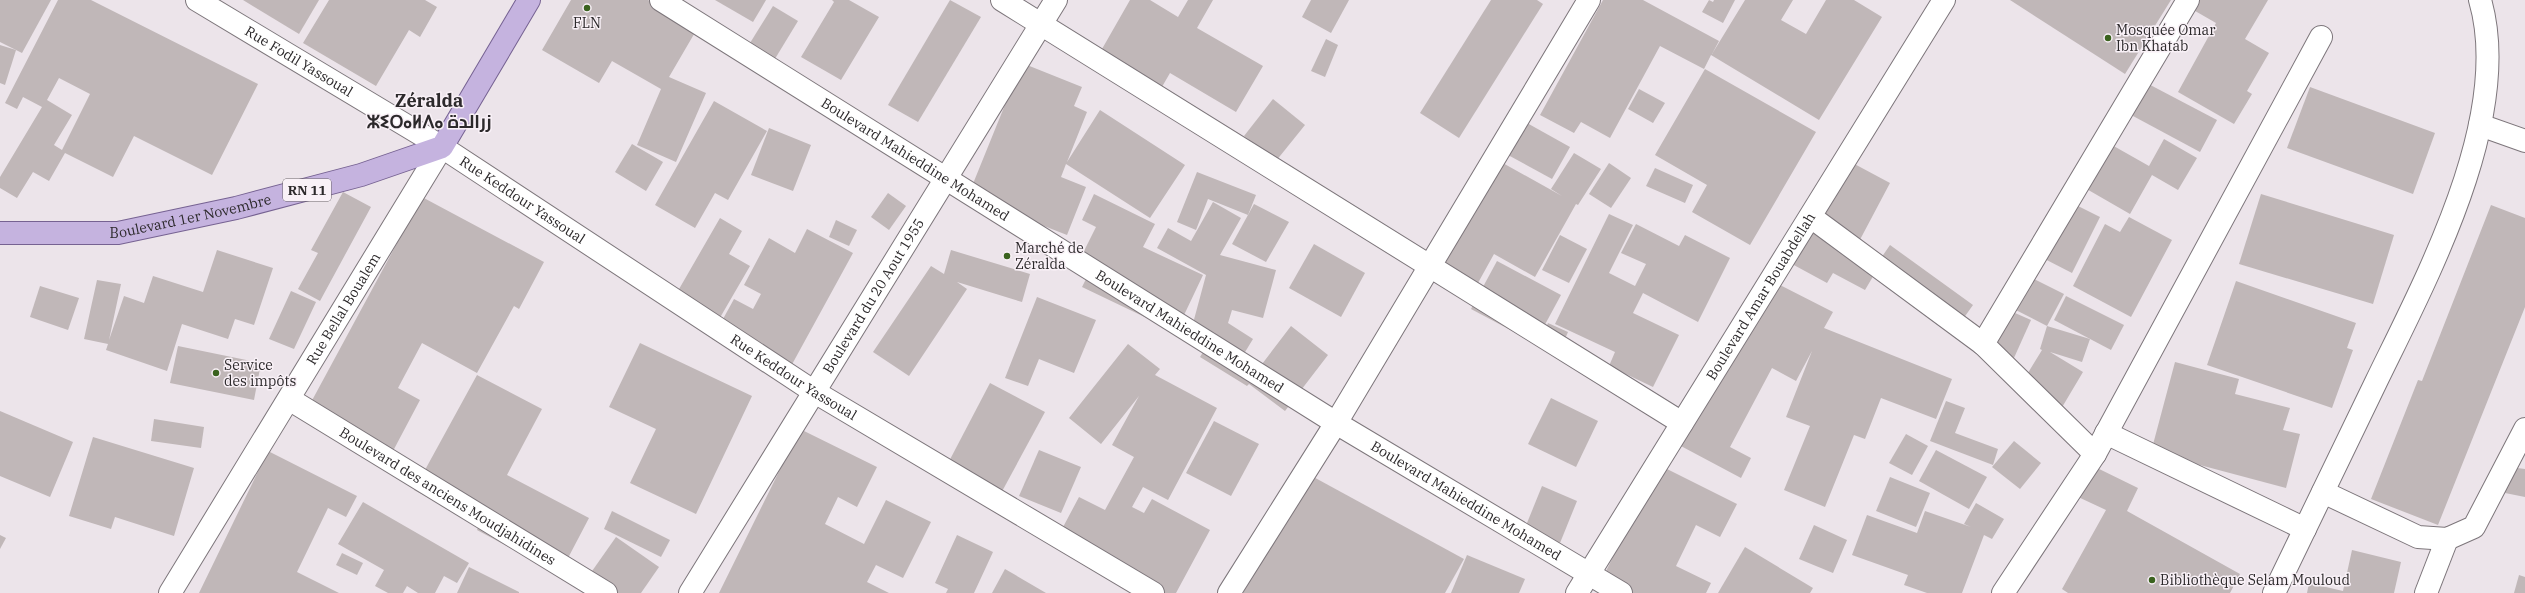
<svg xmlns="http://www.w3.org/2000/svg" width="2525" height="593" font-family="'IBM Plex Serif',Cairo,'Noto Sans Tifinagh',serif">
  <rect width="100%" height="100%" fill="#ece4ea"/>
  <!-- building -->
  <g fill="#c0b7b8" fill-rule="evenodd">
    <polygon points="0,0 51,0 22,53 0,42"/>
    <path d="M58 0H91L258 84 212 175 134 136 113 177 65 153 49 181 33 172 17 198 0 188V177L42 107 23 97 17 109 5 103ZM59 78 90 94 62 150 54 145 72 115 47 100Z"/>
    <polygon points="243,0 319,0 299,34"/>
    <polygon points="329,0 425,0 437,7 420,37 409,30 376,86 303,43"/>
    <polygon points="571,0 648,0 697,29 669,77 706,93 676,162 637,145 661,89 612,61 599,83 542,50"/>
    <polygon points="715,0 766,0 753,22"/>
    <polygon points="832,0 849,0 879,17 841,80 801,57 834,2"/>
    <polygon points="950,0 981,17 918,122 888,105"/>
    <polygon points="1130,0 1150,0 1178,17 1188,0 1213,0 1197,28 1263,66 1236,112 1170,73 1159,92 1098,56"/>
    <polygon points="1311,0 1349,0 1331,33 1302,17"/>
    <polygon points="1491,0 1537,0 1543,4 1459,138 1420,113"/>
    <polygon points="1603,0 1643,0 1719,41 1712,54 1745,0 1793,0 1781,20 1806,34 1826,0 1854,0 1882,17 1819,120 1711,55 1704,69 1660,46 1610,138 1581,122 1574,133 1540,115"/>
    <polygon points="1709,0 1713,2 1714,0 1735,0 1723,23 1702,12"/>
    <polygon points="2010,0 2171,0 2125,74"/>
    <polygon points="2185,0 2268,0 2245,39 2269,53 2247,91 2252,94 2234,124 2178,92 2216,23 2183,4"/>
    <polygon points="773,6 798,21 770,67 745,51"/>
    <polygon points="1326,39 1338,45 1325,77 1311,71"/>
    <polygon points="0,45 16,50 5,85 0,83"/>
    <polygon points="1022,63 1082,87 1074,106 1087,112 1067,162 1100,110 1185,165 1150,218 1066,164 1061,177 1086,187 1067,235 968,196"/>
    <polygon points="1705,69 1816,132 1750,245 1692,212 1707,185 1655,155"/>
    <polygon points="2137,78 2217,120 2200,152 2120,109"/>
    <polygon points="2310,87 2435,133 2413,194 2287,148"/>
    <polygon points="1639,89 1665,103 1653,123 1628,109"/>
    <polygon points="1273,99 1305,125 1276,161 1244,136"/>
    <polygon points="714,101 767,131 728,200 715,193 695,228 655,205"/>
    <polygon points="1527,123 1570,147 1552,179 1508,155"/>
    <polygon points="769,128 811,145 793,191 751,175"/>
    <polygon points="2096,136 2149,166 2164,139 2197,158 2178,190 2152,175 2130,214 2071,180"/>
    <polygon points="632,144 663,162 646,191 615,172"/>
    <polygon points="1574,153 1601,169 1578,205 1576,204 1535,277 1494,254 1468,301 1433,281 1501,162 1562,196 1551,189"/>
    <polygon points="1847,160 1890,183 1854,251 1877,264 1890,245 1973,305 1958,326 1878,268 1865,290 1833,273 1827,283 1792,264"/>
    <polygon points="1609,163 1631,178 1611,208 1589,194"/>
    <polygon points="1655,168 1693,185 1685,203 1646,186"/>
    <polygon points="1197,172 1256,195 1248,215 1208,199 1196,230 1177,222"/>
    <polygon points="343,192 371,207 320,301 298,289 318,253 311,250"/>
    <polygon points="888,193 906,206 889,230 871,217"/>
    <polygon points="1094,194 1155,224 1143,247 1203,275 1176,332 1082,287 1087,277 1074,271 1096,227 1082,220"/>
    <polygon points="2261,194 2394,235 2373,304 2239,264"/>
    <polygon points="422,197 544,262 519,309 514,306 477,373 422,343 398,388 420,400 393,451 309,406"/>
    <polygon points="2062,198 2100,217 2072,273 2033,253"/>
    <polygon points="1213,202 1241,218 1220,255 1276,270 1263,318 1232,310 1228,323 1253,339 1242,357 1259,368 1291,326 1328,355 1285,411 1249,384 1247,386 1200,357 1215,333 1192,327 1206,275 1157,248 1168,228 1191,241"/>
    <polygon points="1254,204 1289,222 1266,262 1232,244"/>
    <polygon points="2491,205 2525,218 2525,307 2438,525 2371,499 2418,380 2422,381"/>
    <polygon points="1609,214 1633,225 1609,273 1635,286 1646,264 1621,253 1636,224 1679,246 1685,235 1730,258 1698,322 1643,293 1633,313 1679,335 1653,387 1609,366 1615,352 1555,324"/>
    <polygon points="2129,217 2172,240 2131,317 2073,286 2105,224 2120,232"/>
    <polygon points="720,218 742,231 729,254 750,266 714,328 671,303"/>
    <polygon points="836,220 857,230 849,246 829,237"/>
    <polygon points="807,229 853,253 784,379 712,339 734,299 753,309 761,294 744,285 769,238 795,253"/>
    <polygon points="1560,235 1587,249 1569,283 1542,270"/>
    <polygon points="1314,244 1365,273 1341,317 1289,288"/>
    <polygon points="217,250 273,268 254,325 235,319 228,339 182,324 167,371 106,350 108,344 84,339 97,280 121,284 109,340 124,296 144,303 153,276 203,292"/>
    <polygon points="951,250 1030,274 1022,302 957,282 967,289 909,376 873,352 931,266 944,274"/>
    <polygon points="1497,261 1561,295 1535,343 1471,309"/>
    <polygon points="2018,271 2064,294 2047,326 2002,303"/>
    <polygon points="1768,279 1833,312 1824,328 1952,379 1936,419 1881,398 1865,439 1854,435 1825,507 1784,490 1810,426 1786,417 1812,351 1796,381 1772,368 1730,447 1751,458 1741,478 1679,445"/>
    <polygon points="2236,281 2356,323 2347,348 2353,350 2332,408 2207,365"/>
    <polygon points="40,286 79,298 68,330 30,317"/>
    <polygon points="291,291 316,302 294,349 269,339"/>
    <polygon points="2066,296 2124,325 2111,350 2054,320"/>
    <polygon points="1037,297 1096,320 1074,373 1039,359 1028,386 1005,378"/>
    <polygon points="1999,306 2031,320 2009,369 1978,355"/>
    <polygon points="1548,323 1568,332 1558,355 1538,346"/>
    <polygon points="2047,326 2090,339 2082,362 2050,352 2083,372 2061,409 2020,386 2042,350 2040,349"/>
    <polygon points="640,343 752,396 696,514 630,483 656,429 609,407"/>
    <polygon points="1128,344 1160,369 1155,375 1217,408 1168,500 1143,487 1132,507 1144,513 1152,499 1210,530 1176,593 1141,593 1053,546 1079,497 1105,510 1134,457 1112,445 1139,396 1101,444 1069,418"/>
    <polygon points="178,346 261,363 254,400 170,383"/>
    <polygon points="2175,362 2239,379 2235,394 2290,408 2283,430 2300,434 2286,488 2151,452"/>
    <polygon points="477,375 542,409 507,475 589,518 568,558 518,552 477,530 479,525 414,490"/>
    <polygon points="990,383 1045,412 999,497 945,469"/>
    <polygon points="1551,398 1598,421 1576,467 1528,444"/>
    <polygon points="1946,401 1965,408 1955,433 1998,449 1993,465 1930,441"/>
    <polygon points="0,411 73,442 50,497 0,476"/>
    <polygon points="154,419 204,427 201,448 151,441"/>
    <polygon points="1214,421 1259,444 1231,496 1186,473"/>
    <polygon points="800,429 877,467 857,507 838,497 825,524 864,544 886,500 931,522 903,578 876,565 867,582 889,593 719,593"/>
    <polygon points="1906,434 1928,446 1912,475 1889,463"/>
    <polygon points="93,437 194,468 174,536 115,517 111,529 69,516"/>
    <polygon points="2014,441 2041,463 2020,489 1992,467"/>
    <polygon points="1039,450 1081,467 1061,513 1019,496"/>
    <polygon points="1936,450 1987,477 1969,509 1919,481"/>
    <polygon points="268,451 357,496 346,517 328,508 297,572 339,593 199,593"/>
    <polygon points="1659,465 1737,504 1720,537 1696,525 1676,566 1711,583 1706,593 1626,593 1601,581"/>
    <polygon points="2091,465 2138,488 2127,511 2240,574 2230,593 2068,593 2062,589 2106,510 2076,496"/>
    <polygon points="2510,467 2525,469 2525,497 2505,493"/>
    <polygon points="1308,474 1464,559 1445,593 1243,593"/>
    <polygon points="1890,477 1930,493 1916,527 1876,511"/>
    <polygon points="1542,486 1577,501 1560,543 1525,528"/>
    <polygon points="363,502 469,563 457,583 444,576 435,593 418,593 407,586 403,593 388,593 375,586 384,570 338,544"/>
    <polygon points="1976,503 2004,519 1992,539 1984,535 1962,593 1927,593 1904,585 1908,575 1852,555 1867,515 1917,533 1925,511 1971,527 1964,524"/>
    <polygon points="612,511 670,540 661,557 604,529"/>
    <polygon points="1814,525 1847,540 1833,573 1799,559"/>
    <polygon points="0,535 6,538 0,549"/>
    <polygon points="957,535 993,552 974,593 946,593 948,589 935,583"/>
    <polygon points="616,537 659,567 641,593 618,593 590,574"/>
    <polygon points="1745,547 1813,588 1810,593 1718,593"/>
    <polygon points="2352,550 2401,562 2394,593 2307,593 2309,583 2343,591"/>
    <polygon points="342,553 363,563 357,575 336,565"/>
    <polygon points="1467,555 1525,579 1519,593 1451,593"/>
    <polygon points="469,567 519,592 519,593 457,593"/>
    <polygon points="1005,569 1046,593 992,593"/>
    <polygon points="2519,575 2525,577 2525,593 2514,593"/>
  </g>
  <g fill="none" stroke-linecap="round" stroke-linejoin="round">
    <!-- minor casing -->
    <g stroke="#7d767b" stroke-width="24">
      <g id="minor">
        <path id="s1" d="M197 0 442 147 813 391 1153 593"/>
        <path id="s2" d="M661 0 1336 423 1621 593"/>
        <polyline points="1002,0 1682,423"/>
        <polyline points="2480,125 2525,141"/>
        <polyline points="1811,217 1983,344 2095,454"/>
        <polyline points="1983,344 2188,0"/>
        <path id="s3" d="M289 399 606 593"/>
        <polyline points="2106,433 2305,529"/>
        <polyline points="2323,492 2418,537 2447,539 2474,527 2525,429"/>
        <path id="s4" d="M690 593 1056 0"/>
        <polyline points="1229,593 1336,423 1589,0"/>
        <path id="s5" d="M1577 593 1944 0"/>
        <polyline points="2003,593 2095,454 2321,37"/>
        <path d="M2274 593C2308 523 2342 453 2376 382 2426 279 2514 117 2480 0"/>
        <polyline points="2426,593 2447,539"/>
      </g>
    </g>
    <!-- tertiary casing -->
    <g stroke="#7d767b" stroke-width="24">
      <g id="tertiary">
        <path id="s6" d="M170 593 442 147"/>
      </g>
    </g>
    <!-- primary casing -->
    <g stroke="#766292" stroke-width="24">
      <g id="primary">
        <path id="s7" d="M0 233H118L236 208 361 175 442 147 529 0"/>
      </g>
    </g>
    <!-- minor -->
    <use href="#minor" stroke="#fff" stroke-width="22"/>
    <!-- tertiary -->
    <use href="#tertiary" stroke="#fff" stroke-width="22"/>
    <!-- primary -->
    <use href="#primary" stroke="#c5b3df" stroke-width="22"/>
  </g>
  <!-- markers -->
  <g fill="#3a621e" stroke="#f9f1f7" stroke-width="1.5">
    <circle cx="587" cy="8" r="4"/>
    <circle cx="2108" cy="38" r="4"/>
    <circle cx="1007" cy="256" r="4"/>
    <circle cx="216" cy="373" r="4"/>
    <circle cx="2152" cy="580" r="4"/>
  </g>
  <g text-anchor="middle" stroke-width="3" stroke-linejoin="round" paint-order="stroke">
    <!-- shield labels -->
    <rect fill="#f9f1f7" stroke="#6a6568" stroke-width="1" x="283" y="179" width="48" height="22" rx="3"/>
    <g font-size="13" font-weight="bold" fill="#2c292b">
      <text x="307" y="195">RN 11</text>
    </g>
    <!-- poi labels -->
    <g font-size="14" fill="#2c292b" stroke="#f9f1f7" text-anchor="start">
      <text x="587" y="28" text-anchor="middle">FLN</text>
      <text x="2116" y="35">Mosquée Omar<tspan x="2116" dy="16">Ibn Khatab</tspan></text>
      <text x="1015" y="253">Marché de<tspan x="1015" dy="16">Zéralda</tspan></text>
      <text x="224" y="370">Service<tspan x="224" dy="16">des impôts</tspan></text>
      <text x="2160" y="585">Bibliothèque Selam Mouloud</text>
    </g>
    <!-- street labels -->
    <g font-size="14" fill="#2c292b" stroke="#f9f1f7">
      <text dy="5" stroke="none"><textPath href="#s1" startOffset="119">Rue Fodil Yassoual</textPath></text>
      <text dy="5" stroke="none"><textPath href="#s2" startOffset="300">Boulevard Mahieddine Mohamed</textPath></text>
      <text dy="5" stroke="none"><textPath href="#s1" startOffset="382">Rue Keddour Yassoual</textPath></text>
      <text dy="5" stroke="none"><textPath href="#s7" startOffset="192">Boulevard 1er Novembre</textPath></text>
      <text dy="5" stroke="none"><textPath href="#s4" startOffset="349">Boulevard du 20 Aout 1955</textPath></text>
      <text dy="5" stroke="none"><textPath href="#s5" startOffset="349">Boulevard Amar Bouabdellah</textPath></text>
      <text dy="5" stroke="none"><textPath href="#s6" startOffset="333">Rue Bellal Boualem</textPath></text>
      <text dy="5" stroke="none"><textPath href="#s2" startOffset="624">Boulevard Mahieddine Mohamed</textPath></text>
      <text dy="5" stroke="none"><textPath href="#s1" startOffset="706">Rue Keddour Yassoual</textPath></text>
      <text dy="5" stroke="none"><textPath href="#s3" startOffset="186">Boulevard des anciens Moudjahidines</textPath></text>
      <text dy="5" stroke="none"><textPath href="#s2" startOffset="948">Boulevard Mahieddine Mohamed</textPath></text>
    </g>
    <!-- district labels -->
    <g font-size="18" font-weight="bold" fill="#2c292b" stroke="#f9f1f7">
      <text x="429" y="107">Zéralda<tspan x="429" dy="21">ⵣⵉⵔⴰⵍⴷⴰ زرالدة</tspan></text>
    </g>
  </g>
</svg>
